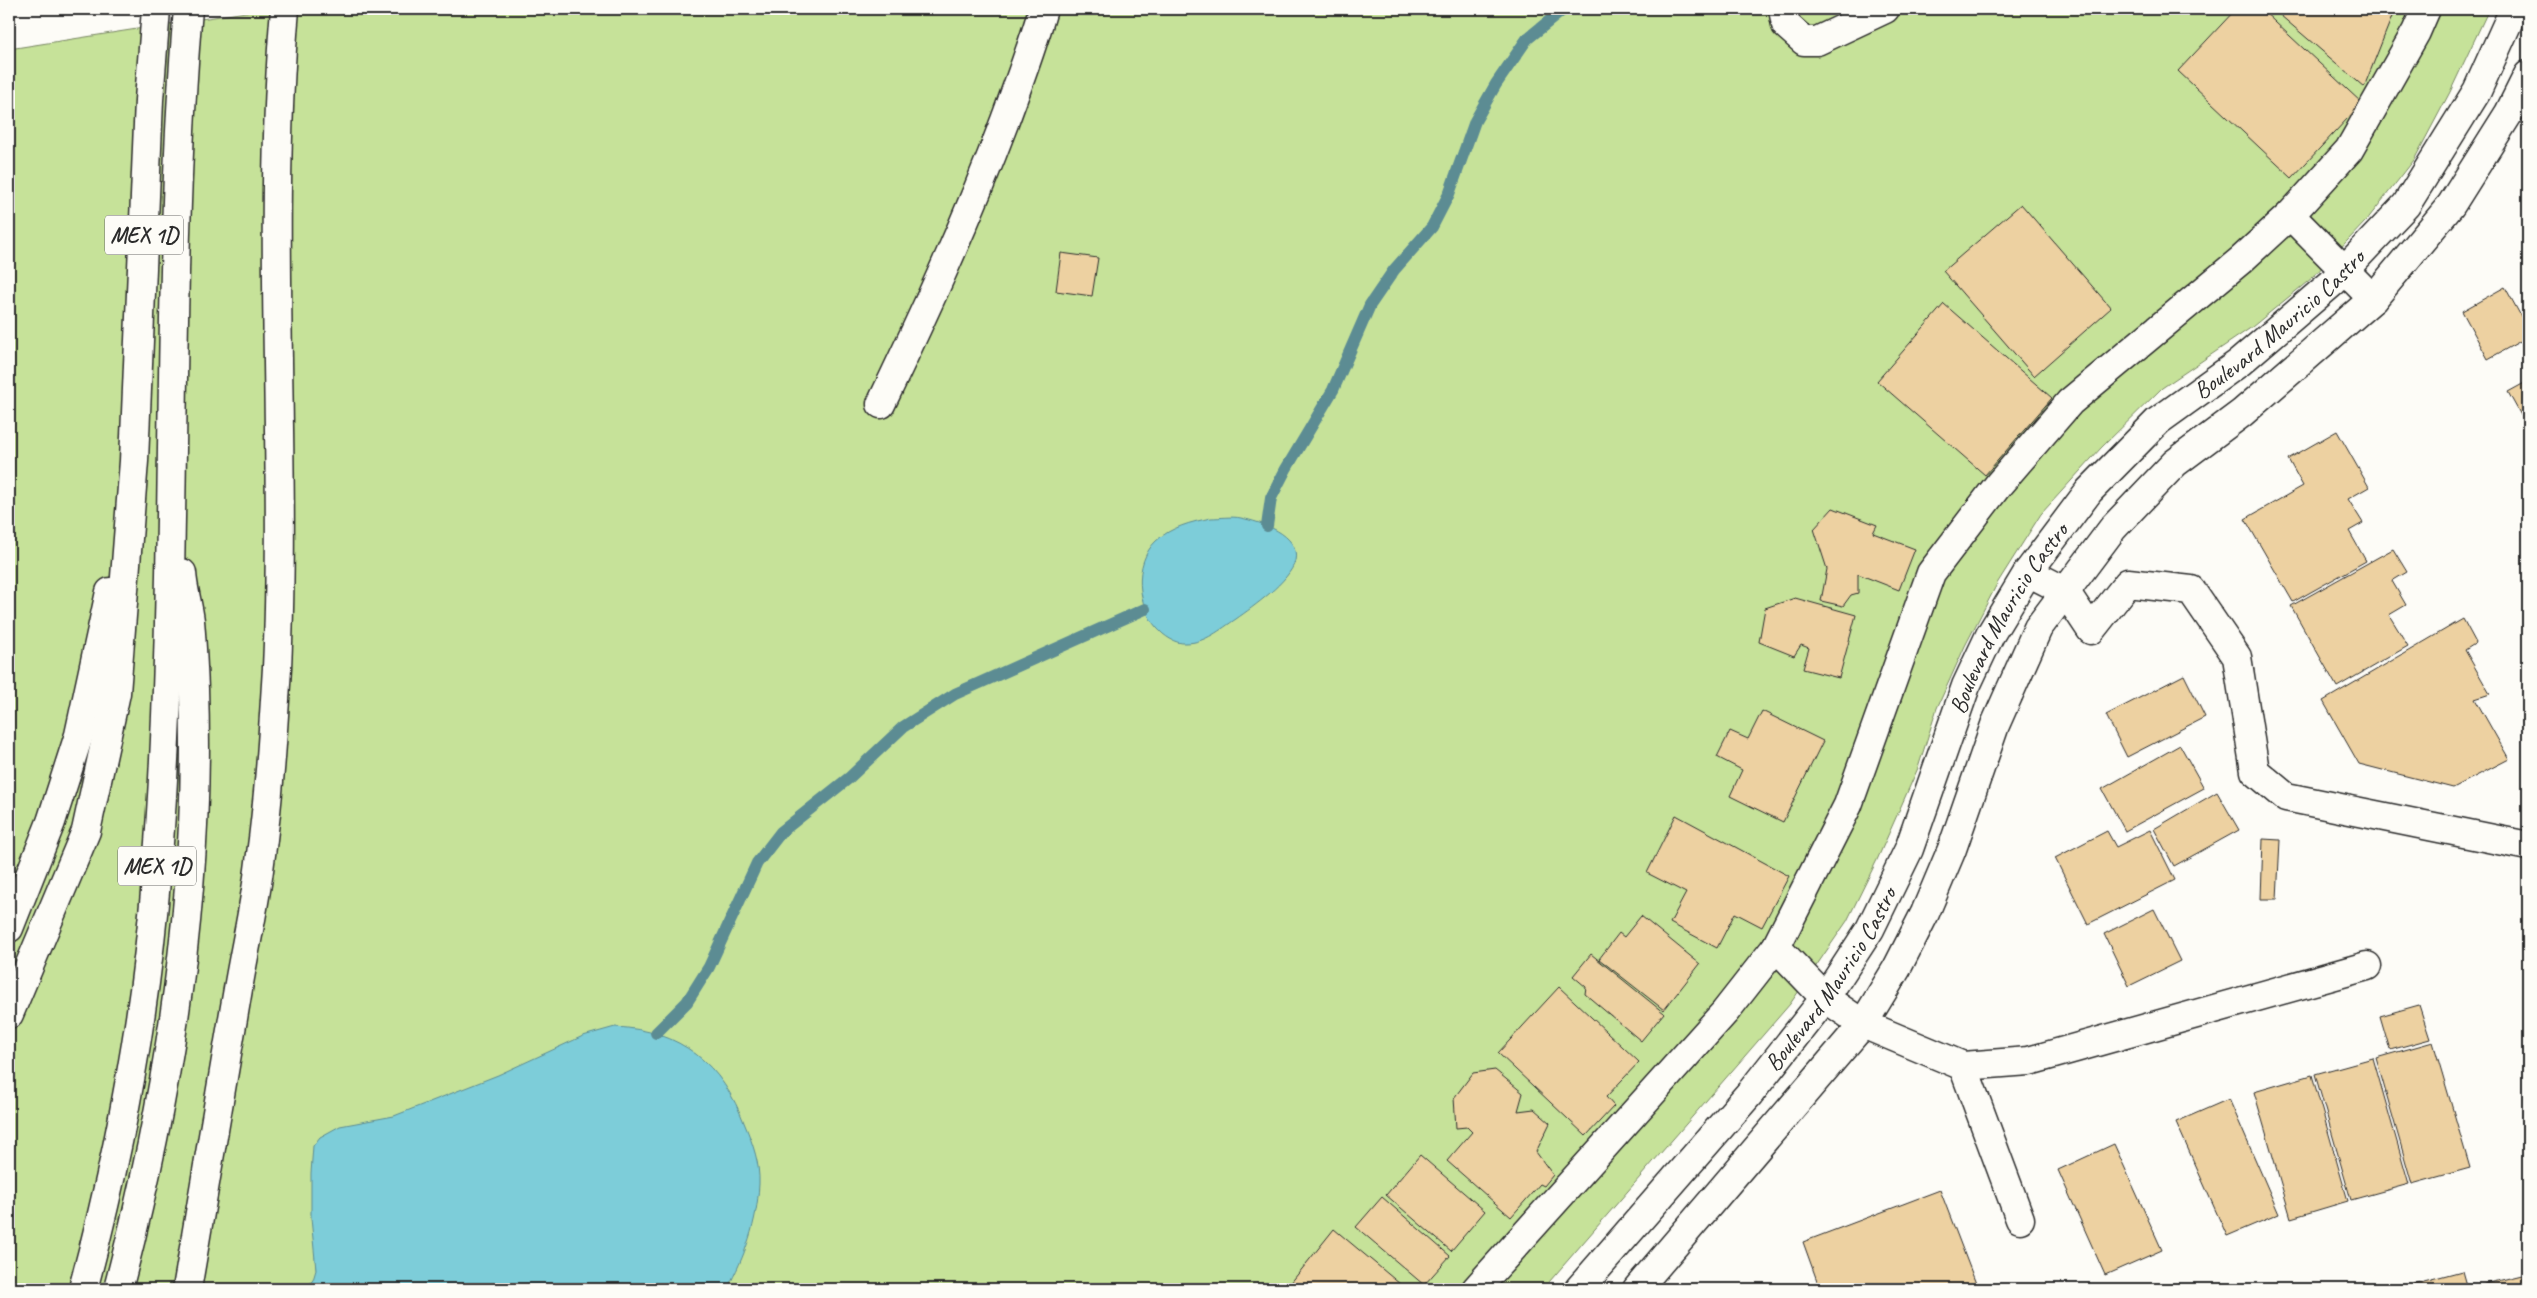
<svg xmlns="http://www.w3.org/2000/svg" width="2537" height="1298" font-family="Caveat,sans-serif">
  <rect width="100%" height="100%" fill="#fdfcf7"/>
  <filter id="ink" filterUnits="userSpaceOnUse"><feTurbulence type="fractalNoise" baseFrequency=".02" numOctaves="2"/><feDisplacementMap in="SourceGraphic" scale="10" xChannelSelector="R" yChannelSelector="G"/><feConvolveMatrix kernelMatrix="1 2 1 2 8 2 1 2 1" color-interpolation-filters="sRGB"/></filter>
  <g filter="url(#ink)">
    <!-- green -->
    <polygon fill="#c6e299" stroke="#788662" points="265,9 2489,9 2450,92 2414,160 2366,221 2312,278 2252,327 2162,388 2101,448 2041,514 1998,582 1965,646 1937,708 1918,768 1877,860 1847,921 1790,1004 1543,1289 9,1289 9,49"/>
    <!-- water -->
    <g fill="#7dcdd9" stroke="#5c8c93">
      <path d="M1211 518C1220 518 1232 516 1241 518 1260 522 1301 534 1295 561 1290 581 1253 607 1236 619 1221 629 1205 643 1186 643 1175 644 1164 636 1157 628 1137 606 1133 563 1156 541 1171 527 1191 522 1211 518Z"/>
      <path d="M615 1027C681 1030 722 1064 745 1125 753 1144 760 1164 759 1184 757 1223 745 1256 727 1289H305L313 1280 316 1270 311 1218V1173L313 1146 320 1137 340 1126 394 1116 498 1075 583 1036Z"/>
    </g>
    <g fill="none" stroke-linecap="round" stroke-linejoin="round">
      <!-- stream -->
      <g stroke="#5c8c93" stroke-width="12">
        <polyline points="1267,526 1271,498 1286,469 1333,390 1370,305 1394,270 1432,227 1449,194 1475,121 1496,84 1527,39 1564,9"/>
        <polyline points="656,1033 687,1002 709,967 757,863 781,832 849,778 903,727 955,694 1145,609"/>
      </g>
    </g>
    <!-- building -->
    <g fill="#edd1a1" stroke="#2b2b2b">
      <polygon points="2236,9 2261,9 2362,103 2292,178 2178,71"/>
      <polygon points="2273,9 2395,9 2364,87"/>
      <polygon points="2021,204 2111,308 2034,376 1943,271"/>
      <polygon points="1061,253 1098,258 1092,296 1056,291"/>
      <polygon points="2505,287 2528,329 2528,337 2488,359 2462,311"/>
      <polygon points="1944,304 2052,398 1985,475 1877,381"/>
      <polygon points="2528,381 2528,428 2508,392"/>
      <polygon points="2337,431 2369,487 2348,499 2363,523 2349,531 2366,561 2293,602 2245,519 2303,486 2288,459"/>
      <polygon points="1833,508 1877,525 1873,533 1915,549 1899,590 1858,574 1858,593 1851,595 1843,606 1821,601 1827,569 1814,529"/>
      <polygon points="2393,549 2407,572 2392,581 2406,605 2389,615 2408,646 2337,687 2291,606"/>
      <polygon points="1795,598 1856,615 1839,678 1803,669 1809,648 1801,645 1794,656 1759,642 1765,608"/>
      <polygon points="2463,619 2476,643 2465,650 2490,694 2475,699 2509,759 2453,788 2359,764 2323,701"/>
      <polygon points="2184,675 2205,717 2127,757 2106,715"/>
      <polygon points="1762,711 1823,741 1783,822 1730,796 1742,770 1717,757 1730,731 1748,739"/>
      <polygon points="2180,745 2204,788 2125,831 2102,789"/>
      <polygon points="2217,792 2239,830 2174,866 2154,829"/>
      <polygon points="1676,815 1789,876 1762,927 1735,913 1717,948 1670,923 1686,893 1647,873"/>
      <polygon points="2150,830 2175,880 2088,924 2055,858 2107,831 2116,847"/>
      <polygon points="2263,839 2280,840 2277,899 2261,899"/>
      <polygon points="2154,909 2180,961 2129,986 2104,934"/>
      <polygon points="1641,916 1700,964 1664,1010 1599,959 1619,933 1624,937"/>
      <polygon points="1591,954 1664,1013 1641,1041 1585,994 1586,987 1573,976"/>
      <polygon points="1559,987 1639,1062 1606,1097 1614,1106 1586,1136 1498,1053"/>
      <polygon points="2419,1005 2430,1039 2390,1050 2380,1016"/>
      <polygon points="2433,1042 2470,1168 2412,1184 2376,1058"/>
      <polygon points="2373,1058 2409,1184 2351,1200 2315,1074"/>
      <polygon points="1495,1070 1523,1093 1518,1111 1534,1109 1550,1123 1536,1152 1553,1175 1544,1186 1540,1184 1511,1217 1447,1161 1472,1132 1467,1127 1456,1128 1454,1098 1473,1073"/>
      <polygon points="2312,1075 2348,1201 2291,1218 2254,1092"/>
      <polygon points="2229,1099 2279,1214 2227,1236 2176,1122"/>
      <polygon points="2114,1144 2162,1250 2105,1275 2058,1170"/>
      <polygon points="1420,1155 1485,1211 1451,1251 1386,1195"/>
      <polygon points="1940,1190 1978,1289 1820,1289 1803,1242"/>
      <polygon points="1382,1197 1450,1256 1424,1285 1356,1227"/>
      <polygon points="1334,1229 1406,1289 1286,1289"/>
      <polygon points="2462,1271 2467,1289 2406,1289 2405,1286"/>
      <polygon points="2522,1275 2526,1289 2469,1289 2469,1288"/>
    </g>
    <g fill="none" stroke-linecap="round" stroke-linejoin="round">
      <!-- minor casing -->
      <g stroke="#2b2b2b" stroke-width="31">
        <g id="minor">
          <polyline points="1783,9 1786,25 1804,41 1817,41 1885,9"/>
          <polyline points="2290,215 2373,299"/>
          <path d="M881 404C925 312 968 219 1004 123 1018 85 1032 48 1043 9"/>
          <polyline points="2028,572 2065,591 2091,630 2128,583 2191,590 2237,657 2255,771 2286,797 2528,846"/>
          <polyline points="1776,947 1825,998 1863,1024 1963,1066 2029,1061 2367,966"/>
          <polyline points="1963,1066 2020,1219"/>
          <path d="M187 1289C204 1189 221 1089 238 989 245 947 255 905 260 862 269 798 273 733 277 668 287 449 266 228 285 9"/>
          <polyline points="1476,1289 1725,1012 1776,947 1848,805 1931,573 1999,484 2070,402 2241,260 2290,215 2349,150 2416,32 2426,9"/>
          <path id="s1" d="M1579 1289 1750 1093 1825 998 1870 929 1909 849 1966 686 1990 635 2028 572 2089 491 2158 421 2240 362 2332 283 2406 205 2477 91 2514 9"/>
          <polyline points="1637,1289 1863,1024 1897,968 1925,913 1952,849 1995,725 2038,628 2113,528 2175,463 2242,413 2373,299 2451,205 2509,113 2528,75"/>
        </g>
      </g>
      <!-- highway casing -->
      <g stroke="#2b2b2b" stroke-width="31">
        <g id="highway">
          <polyline points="9,928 51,822 79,735 110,592"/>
          <polyline points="9,1014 86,831 116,693 134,461 149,100 156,9"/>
          <path d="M83 1289C120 1152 146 1011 157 869 180 583 164 295 188 9"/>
          <path d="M118 1289C169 1095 201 891 194 689 193 666 192 643 190 621 188 605 183 589 182 573"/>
        </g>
      </g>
      <!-- minor -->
      <use href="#minor" stroke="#fdfcf7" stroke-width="28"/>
      <!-- highway -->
      <use href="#highway" stroke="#fdfcf7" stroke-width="28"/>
    </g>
  </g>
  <g text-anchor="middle" stroke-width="4.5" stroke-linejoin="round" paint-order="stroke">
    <!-- shield labels -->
    <g fill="#fdfcf7" stroke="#6a6a68" stroke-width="1">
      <rect x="105" y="215.5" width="78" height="39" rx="4"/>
      <rect x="118" y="846.5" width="78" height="39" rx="4"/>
    </g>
    <g font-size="22" font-weight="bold" fill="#2b2b2b">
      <text x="144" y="243">MEX 1D</text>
      <text x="157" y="874">MEX 1D</text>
    </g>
    <!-- street labels -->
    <g font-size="24" fill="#2b2b2b" stroke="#fdfcf7">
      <text dy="8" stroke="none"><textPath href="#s1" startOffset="1210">Boulevard Mauricio Castro</textPath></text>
      <text dy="8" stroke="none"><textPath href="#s1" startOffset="805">Boulevard Mauricio Castro</textPath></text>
      <text dy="8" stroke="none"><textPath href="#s1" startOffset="400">Boulevard Mauricio Castro</textPath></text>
    </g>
  </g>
  <!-- margin -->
  <rect width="2537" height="1298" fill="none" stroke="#fdfcf7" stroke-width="30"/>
  <rect x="15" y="15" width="2507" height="1268" fill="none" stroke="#2b2b2b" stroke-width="2" filter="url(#ink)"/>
</svg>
